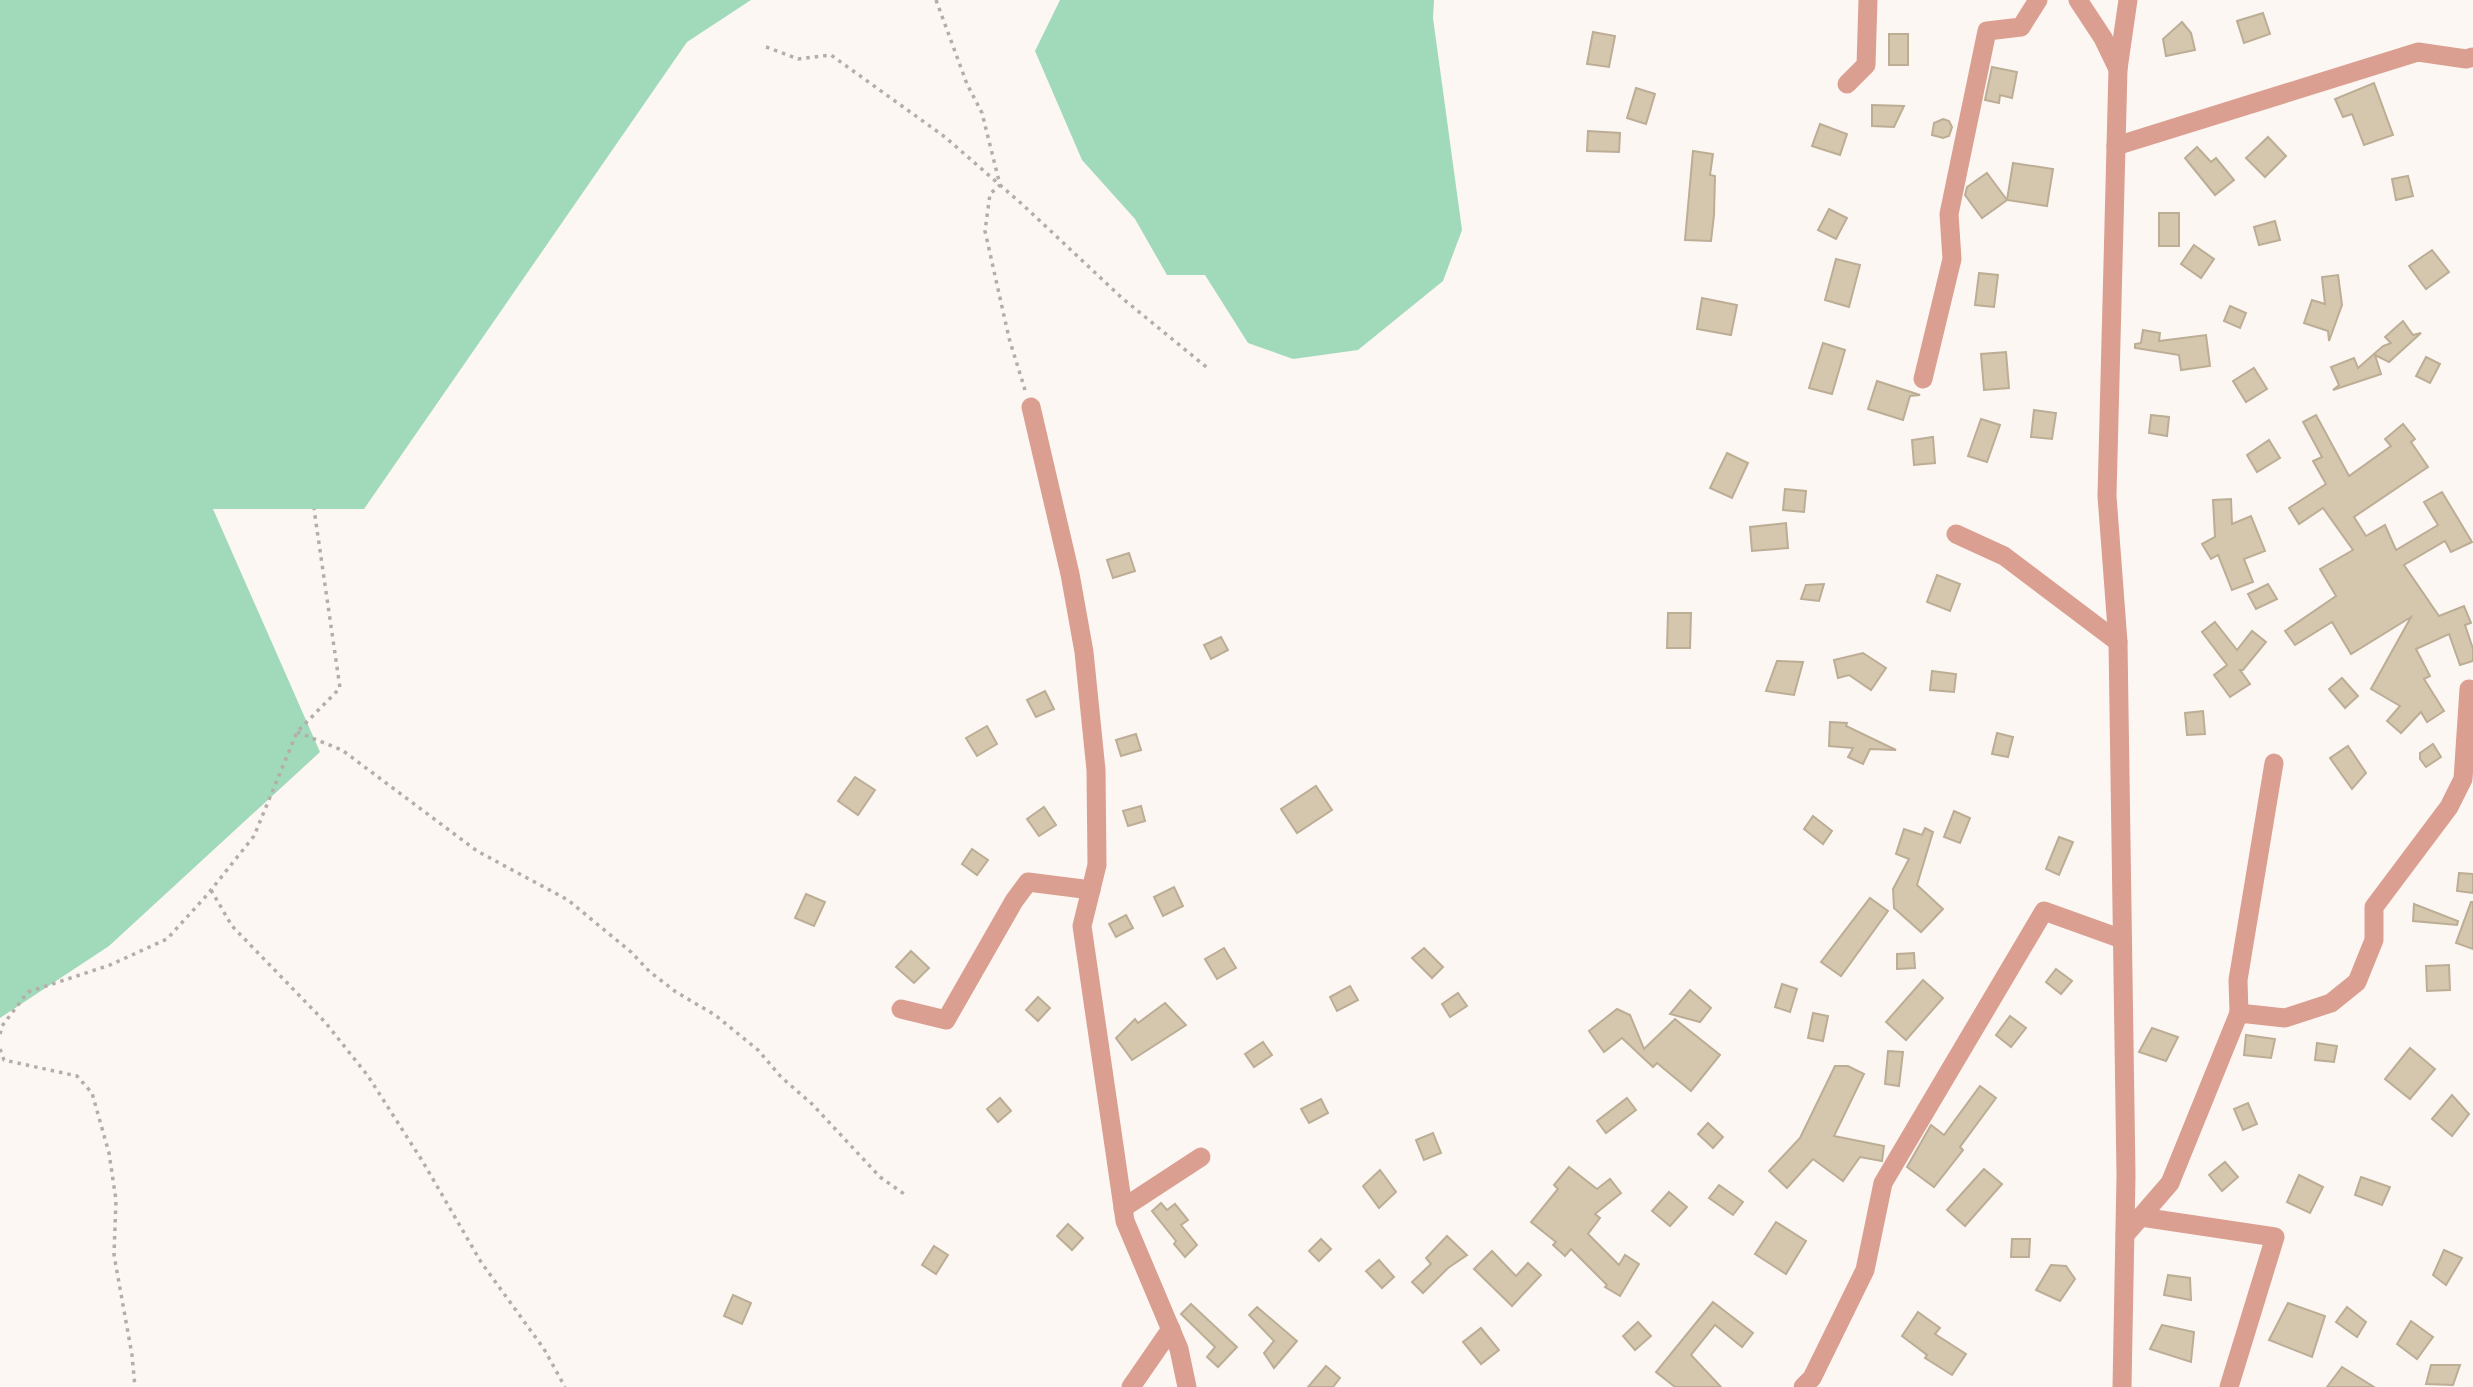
<svg xmlns="http://www.w3.org/2000/svg" width="2473" height="1387" font-family="Raleway,sans-serif">
  <rect width="100%" height="100%" fill="#fdf7f4"/>
  <!-- green -->
  <g fill="#a1d9bb">
    <polygon points="0,0 751,0 687,42 364,509 213,509 320,752 109,946 0,1018"/>
    <polygon points="1060,0 1434,0 1433,18 1462,230 1443,281 1358,350 1293,359 1248,343 1205,275 1167,275 1135,219 1082,160 1035,51"/>
  </g>
  <!-- building -->
  <g fill="#d5c6ae" stroke="#bcad95" stroke-width="2">
    <polygon points="2263,13 2270,34 2244,43 2237,21"/>
    <polygon points="2182,22 2191,33 2195,50 2166,56 2163,39"/>
    <polygon points="1593,32 1615,36 1609,67 1587,64"/>
    <rect x="1889" y="34" width="19" height="31"/>
    <polygon points="1992,67 2017,72 2012,98 2000,95 1999,103 1985,100"/>
    <polygon points="2374,83 2393,135 2364,145 2352,114 2343,117 2335,99"/>
    <polygon points="1636,88 1655,94 1646,124 1627,118"/>
    <polygon points="1872,105 1904,106 1894,127 1872,126"/>
    <polygon points="1943,119 1949,121 1952,127 1949,136 1943,138 1932,135 1934,123"/>
    <polygon points="1820,124 1847,134 1840,155 1812,146"/>
    <polygon points="1588,131 1620,133 1619,152 1587,151"/>
    <polygon points="2268,137 2286,156 2265,177 2246,158"/>
    <polygon points="2197,147 2211,162 2216,158 2234,180 2215,195 2185,158"/>
    <polygon points="1693,151 1713,154 1710,175 1715,176 1714,215 1711,241 1685,240"/>
    <polygon points="2013,163 2053,169 2047,206 2007,200"/>
    <polygon points="1987,173 2007,200 1982,218 1965,195 1967,187"/>
    <polygon points="2408,176 2413,196 2396,200 2392,179"/>
    <polygon points="1829,209 1847,218 1836,239 1818,230"/>
    <rect x="2159" y="213" width="20" height="33"/>
    <polygon points="2275,221 2280,240 2259,245 2254,227"/>
    <polygon points="2194,245 2214,259 2201,278 2181,264"/>
    <polygon points="2432,250 2449,272 2426,289 2409,266"/>
    <polygon points="1836,259 1860,265 1849,307 1825,300"/>
    <polygon points="1979,273 1998,275 1994,307 1975,305"/>
    <polygon points="2338,275 2342,305 2329,341 2328,331 2304,323 2312,300 2325,304 2322,277"/>
    <polygon points="1702,298 1737,305 1731,335 1697,329"/>
    <polygon points="2230,306 2246,313 2240,328 2224,321"/>
    <polygon points="2403,321 2413,335 2421,333 2389,362 2375,355 2381,374 2333,390 2339,385 2331,367 2354,358 2358,368 2383,346 2391,343 2385,337"/>
    <polygon points="2143,330 2160,333 2159,341 2206,335 2210,366 2181,370 2179,355 2135,348 2135,344 2141,343"/>
    <polygon points="1823,343 1845,350 1832,394 1809,388"/>
    <polygon points="2006,352 2009,388 1984,390 1981,354"/>
    <polygon points="2426,357 2440,364 2430,383 2416,376"/>
    <polygon points="2254,368 2267,389 2246,402 2233,381"/>
    <polygon points="1877,381 1920,395 1910,396 1903,420 1868,409"/>
    <polygon points="2034,410 2056,413 2052,439 2031,437"/>
    <polygon points="2151,415 2169,417 2167,436 2149,433"/>
    <polygon points="2316,415 2349,476 2391,446 2385,439 2403,424 2415,439 2411,442 2428,467 2354,517 2366,536 2385,525 2396,550 2438,525 2424,502 2442,492 2472,542 2451,552 2445,541 2404,565 2439,616 2464,606 2471,623 2465,625 2473,649 2473,661 2460,665 2449,634 2416,649 2430,676 2424,679 2444,711 2427,722 2421,712 2401,733 2387,721 2400,706 2371,689 2411,617 2351,654 2332,622 2295,645 2285,631 2336,596 2320,569 2353,550 2323,508 2299,524 2289,508 2326,484 2313,461 2322,457 2303,422"/>
    <polygon points="1981,419 2000,425 1987,462 1968,456"/>
    <polygon points="1933,437 1935,463 1914,465 1912,440"/>
    <polygon points="2269,440 2280,458 2257,472 2247,455"/>
    <polygon points="1727,453 1748,463 1732,498 1710,488"/>
    <polygon points="1785,489 1806,491 1804,512 1783,510"/>
    <polygon points="2231,499 2232,524 2251,516 2265,551 2244,559 2253,582 2232,590 2218,555 2211,559 2202,544 2215,537 2213,500"/>
    <polygon points="1786,523 1788,548 1752,551 1750,527"/>
    <polygon points="1129,553 1135,571 1113,578 1107,560"/>
    <polygon points="1937,575 1960,584 1950,611 1927,602"/>
    <polygon points="1824,584 1819,601 1801,599 1806,585"/>
    <polygon points="2268,584 2277,599 2256,609 2248,594"/>
    <polygon points="1668,613 1691,613 1690,648 1667,648"/>
    <polygon points="2215,622 2237,650 2252,631 2266,642 2243,670 2240,670 2250,684 2230,697 2214,675 2227,665 2202,632"/>
    <polygon points="1221,637 1228,650 1211,659 1204,645"/>
    <polygon points="1863,653 1886,668 1871,690 1849,675 1838,678 1834,660"/>
    <polygon points="1777,661 1803,662 1794,695 1766,691"/>
    <polygon points="1932,671 1956,674 1954,692 1930,690"/>
    <polygon points="2342,678 2358,696 2345,708 2329,689"/>
    <polygon points="1045,691 1054,709 1036,717 1027,700"/>
    <polygon points="2203,711 2205,734 2187,735 2185,713"/>
    <polygon points="1830,722 1847,723 1846,726 1896,750 1870,749 1863,764 1848,757 1853,748 1829,746"/>
    <polygon points="987,726 997,744 977,756 966,738"/>
    <polygon points="1997,733 2013,737 2008,757 1992,754"/>
    <polygon points="1136,734 1141,750 1121,756 1116,740"/>
    <polygon points="2433,744 2441,757 2426,767 2420,759 2420,753"/>
    <polygon points="2348,746 2366,773 2352,789 2330,758"/>
    <polygon points="855,777 875,790 858,815 838,801"/>
    <polygon points="1316,786 1332,810 1297,833 1281,809"/>
    <polygon points="1141,806 1145,821 1128,826 1123,811"/>
    <polygon points="1044,807 1056,825 1039,836 1027,819"/>
    <polygon points="1954,811 1970,818 1960,843 1944,837"/>
    <polygon points="1813,816 1832,831 1823,844 1804,829"/>
    <polygon points="1925,828 1933,832 1917,885 1943,909 1921,932 1894,908 1893,889 1909,859 1896,854 1904,829 1922,835"/>
    <polygon points="2059,837 2073,842 2059,875 2046,869"/>
    <polygon points="972,849 988,860 977,875 962,864"/>
    <polygon points="2459,873 2473,874 2473,893 2457,891"/>
    <polygon points="1174,887 1183,906 1163,916 1154,897"/>
    <polygon points="806,894 825,902 814,926 795,918"/>
    <polygon points="1870,898 1888,911 1841,976 1821,962"/>
    <polygon points="2471,902 2473,902 2473,949 2456,943"/>
    <polygon points="2414,904 2458,921 2457,925 2413,921"/>
    <polygon points="1126,915 1133,928 1116,937 1109,924"/>
    <polygon points="1224,948 1236,968 1217,979 1205,959"/>
    <polygon points="1424,948 1443,967 1432,978 1412,958"/>
    <polygon points="911,951 929,968 914,983 896,967"/>
    <polygon points="1914,953 1915,968 1897,969 1897,954"/>
    <polygon points="2449,965 2450,990 2427,991 2426,966"/>
    <polygon points="2056,969 2072,981 2061,994 2046,982"/>
    <polygon points="1923,980 1943,998 1906,1040 1886,1022"/>
    <polygon points="1782,984 1797,989 1790,1012 1775,1007"/>
    <polygon points="1350,986 1358,1000 1337,1011 1330,997"/>
    <polygon points="1690,990 1711,1008 1700,1022 1670,1014"/>
    <polygon points="1458,993 1467,1006 1450,1017 1442,1004"/>
    <polygon points="1038,997 1050,1008 1038,1021 1026,1010"/>
    <polygon points="1165,1003 1186,1025 1132,1060 1116,1038 1135,1019 1138,1023"/>
    <polygon points="1617,1009 1630,1015 1644,1049 1675,1019 1720,1055 1691,1091 1657,1063 1653,1067 1622,1038 1604,1052 1589,1031"/>
    <polygon points="1813,1013 1828,1016 1823,1041 1808,1038"/>
    <polygon points="2010,1016 2026,1028 2011,1047 1996,1035"/>
    <polygon points="2152,1028 2178,1037 2166,1061 2139,1052"/>
    <polygon points="2246,1035 2275,1039 2271,1058 2244,1055"/>
    <polygon points="1263,1042 1272,1055 1254,1067 1245,1054"/>
    <polygon points="2317,1043 2337,1046 2334,1062 2315,1060"/>
    <polygon points="2410,1048 2435,1069 2410,1099 2385,1079"/>
    <polygon points="1888,1051 1903,1052 1899,1086 1885,1084"/>
    <polygon points="1835,1066 1848,1066 1864,1074 1834,1136 1884,1146 1882,1161 1860,1157 1843,1181 1813,1159 1787,1188 1769,1171 1800,1138"/>
    <polygon points="1980,1086 1996,1098 1960,1147 1963,1150 1934,1187 1907,1167 1931,1125 1944,1135"/>
    <polygon points="2452,1095 2469,1114 2452,1136 2432,1119"/>
    <polygon points="1000,1098 1011,1111 998,1122 987,1109"/>
    <polygon points="1627,1098 1636,1110 1606,1133 1597,1121"/>
    <polygon points="1321,1099 1328,1113 1309,1123 1301,1109"/>
    <polygon points="2248,1103 2257,1124 2243,1130 2234,1109"/>
    <polygon points="1708,1123 1723,1137 1713,1148 1698,1134"/>
    <polygon points="1433,1133 1441,1153 1424,1160 1416,1140"/>
    <polygon points="2225,1162 2238,1177 2222,1191 2209,1175"/>
    <polygon points="1569,1167 1597,1189 1610,1179 1621,1193 1595,1214 1600,1218 1588,1234 1619,1265 1625,1255 1639,1264 1620,1296 1605,1287 1607,1285 1571,1249 1565,1256 1553,1245 1556,1242 1531,1222 1558,1189 1554,1185"/>
    <polygon points="1984,1169 2002,1184 1965,1226 1947,1210"/>
    <polygon points="1380,1170 1396,1192 1379,1208 1363,1186"/>
    <polygon points="2299,1175 2323,1187 2310,1213 2287,1202"/>
    <polygon points="2361,1177 2390,1187 2382,1205 2355,1195"/>
    <polygon points="1719,1185 1743,1202 1733,1215 1709,1198"/>
    <polygon points="1669,1192 1687,1207 1670,1226 1652,1211"/>
    <polygon points="1161,1203 1167,1210 1175,1204 1188,1220 1181,1225 1197,1245 1185,1257 1174,1244 1176,1241 1152,1211"/>
    <polygon points="1776,1222 1806,1241 1786,1274 1755,1254"/>
    <polygon points="1068,1224 1083,1238 1072,1250 1057,1236"/>
    <polygon points="1447,1236 1467,1255 1448,1268 1423,1293 1412,1282 1431,1264 1426,1258"/>
    <polygon points="1321,1239 1331,1249 1319,1261 1309,1251"/>
    <polygon points="2012,1239 2030,1239 2029,1257 2011,1257"/>
    <polygon points="934,1246 948,1255 936,1274 922,1265"/>
    <polygon points="2444,1250 2462,1258 2446,1285 2433,1275"/>
    <polygon points="1492,1251 1516,1276 1528,1263 1541,1275 1512,1306 1474,1269"/>
    <polygon points="1379,1260 1394,1277 1382,1288 1366,1271"/>
    <polygon points="2051,1265 2066,1266 2075,1279 2060,1301 2036,1290"/>
    <polygon points="2168,1275 2190,1278 2191,1300 2164,1295"/>
    <polygon points="733,1295 751,1303 742,1324 724,1316"/>
    <polygon points="1713,1302 1753,1333 1742,1347 1715,1325 1691,1355 1721,1387 1675,1387 1656,1372"/>
    <polygon points="2288,1303 2325,1316 2312,1357 2269,1340"/>
    <polygon points="1191,1304 1237,1347 1218,1367 1207,1357 1215,1347 1181,1314"/>
    <polygon points="1257,1307 1297,1341 1274,1368 1264,1353 1274,1341 1249,1315"/>
    <polygon points="2347,1307 2366,1322 2357,1337 2336,1322"/>
    <polygon points="1918,1312 1940,1328 1935,1334 1966,1354 1952,1375 1925,1358 1927,1355 1902,1336"/>
    <polygon points="2411,1321 2433,1337 2417,1359 2397,1344"/>
    <polygon points="1638,1322 1651,1336 1635,1350 1623,1336"/>
    <polygon points="2162,1325 2194,1332 2191,1362 2150,1349"/>
    <polygon points="1481,1328 1499,1350 1481,1364 1463,1342"/>
    <polygon points="2431,1365 2460,1365 2453,1385 2426,1384"/>
    <polygon points="1326,1366 1340,1378 1333,1387 1308,1387"/>
    <polygon points="2342,1367 2374,1387 2327,1387"/>
  </g>
  <g fill="none" stroke-linecap="round" stroke-linejoin="round">
    <!-- path -->
    <g stroke="#b4adaa" stroke-width="3.5" stroke-dasharray="3.5 5" stroke-linecap="butt">
      <polyline points="936,0 967,84 982,113 1000,185 990,194 985,231 1009,338 1025,390"/>
      <polyline points="766,47 798,59 831,55 945,137 1023,205 1122,298 1210,370"/>
      <polyline points="297,732 342,750 477,851 568,900 631,952 650,972 676,992 715,1015 758,1050 781,1077 812,1104 880,1177 907,1196"/>
      <polyline points="211,890 232,926 325,1022 368,1076 423,1162 481,1262 544,1349 565,1387"/>
      <polyline points="0,1034 2,1026 28,992 110,965 167,939 207,895 254,836 297,732 340,688 314,509"/>
      <polyline points="0,1049 4,1060 77,1076 92,1093 109,1153 116,1200 114,1255 132,1355 135,1387"/>
    </g>
    <!-- street -->
    <g stroke="#da9f90" stroke-width="19">
      <polyline points="2078,0 2103,38 2118,69"/>
      <polyline points="1847,84 1866,65 1868,0"/>
      <polyline points="2116,146 2418,52 2466,59 2473,57"/>
      <polyline points="1923,379 1952,259 1949,214 1987,31 2021,27 2038,0"/>
      <polyline points="1031,407 1070,574 1084,652 1096,770 1097,865 1082,926 1125,1221 1179,1349 1187,1387"/>
      <polyline points="1956,534 2004,556 2118,642"/>
      <polyline points="901,1009 946,1020 1014,901 1028,882 1091,890"/>
      <polyline points="2239,1013 2238,980 2274,763"/>
      <polyline points="1123,1208 1201,1157"/>
      <polyline points="2141,1217 2275,1237 2229,1387"/>
      <polyline points="2125,1235 2170,1183 2239,1013 2285,1018 2331,1003 2357,982 2374,940 2374,907 2449,807 2463,779 2469,689"/>
      <polyline points="1131,1387 1171,1329"/>
      <polyline points="1803,1387 1812,1378 1865,1270 1883,1183 2044,911 2122,939"/>
      <polyline points="2122,1387 2126,1175 2118,642 2107,496 2118,69 2128,0"/>
    </g>
  </g>
</svg>
